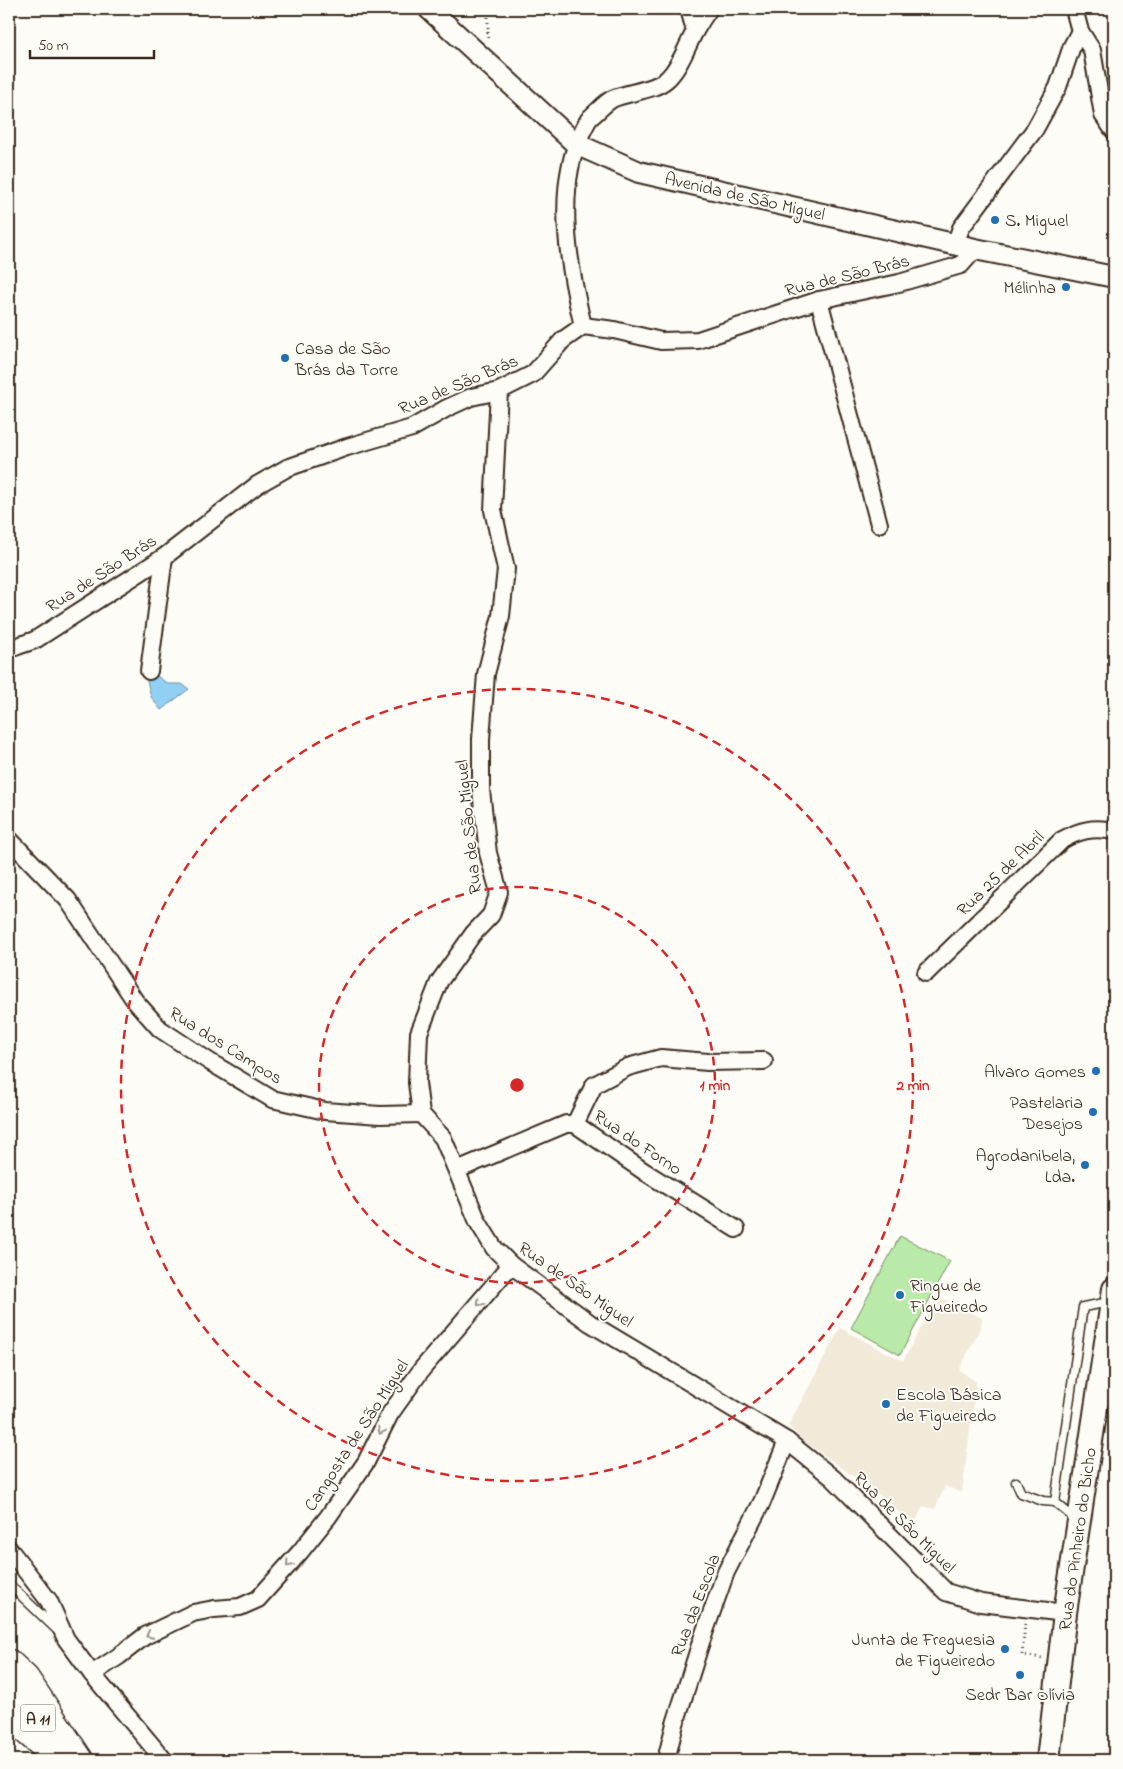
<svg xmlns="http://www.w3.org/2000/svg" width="1123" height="1769" font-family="'Indie Flower',sans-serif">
  <rect width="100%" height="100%" fill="#fdfcf7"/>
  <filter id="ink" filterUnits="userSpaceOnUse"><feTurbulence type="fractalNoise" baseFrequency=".02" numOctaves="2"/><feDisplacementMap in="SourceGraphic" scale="10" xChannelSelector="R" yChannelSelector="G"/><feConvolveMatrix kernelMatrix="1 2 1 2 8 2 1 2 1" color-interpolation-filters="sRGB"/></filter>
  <g filter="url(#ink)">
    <!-- built -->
    <polygon fill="#f2ead8" points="938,1296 982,1318 981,1327 959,1370 976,1382 962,1493 945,1486 935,1509 923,1506 913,1527 888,1501 804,1441 788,1426 840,1328 903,1361"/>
    <!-- green -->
    <polygon fill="#b9eaa9" stroke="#7a8a64" points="900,1236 950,1261 900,1355 851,1328"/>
    <!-- water -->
    <polygon fill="#91d0f2" stroke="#6f8e9d" points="157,676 168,684 182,684 189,689 161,710 151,697 147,681"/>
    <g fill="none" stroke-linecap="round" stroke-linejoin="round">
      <!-- service casing -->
      <g stroke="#3b2a1e" stroke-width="11">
        <g id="service">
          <polyline points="1016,1482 1021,1493 1043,1501 1055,1502"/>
          <polyline points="1075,1519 1055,1502 1083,1307 1110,1302"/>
          <polyline points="9,1584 56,1629"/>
        </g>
      </g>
      <!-- minor casing -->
      <g stroke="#3b2a1e" stroke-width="20">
        <g id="minor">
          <polyline points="689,9 695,31"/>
          <polyline points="1074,9 1080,31 1092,50 1103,115 1114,131"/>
          <polyline points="955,244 961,228 1035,129 1058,87 1072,46 1080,31"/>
          <polyline points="819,300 879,524"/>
          <path d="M583 326C569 268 554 189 582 132 585 127 587 120 592 116 598 111 605 103 612 99 627 92 653 91 666 80 679 69 687 46 695 31 699 24 704 16 709 9"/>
          <polyline points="499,391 493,510 506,569 501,616 486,674 481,739 481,790 488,853 499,892 491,915 473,934 439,982 419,1033 417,1083 421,1114 443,1138 478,1222 494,1248 511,1265 590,1323 787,1441 833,1478 946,1592 981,1603 1065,1613"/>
          <polyline points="9,649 35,640 164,557 257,485 287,468 347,447 412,428 447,408 471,397 499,391 533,374 563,340 583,326 614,330 661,341 698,340 819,300 899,283 961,265 975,249"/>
          <polyline points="149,671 164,557"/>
          <polyline points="9,839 68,900 135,1001 160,1029 210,1062 272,1099 325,1111 380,1115 421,1114"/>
          <path d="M926 973 1062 840C1080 830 1093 827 1114 831"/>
          <polyline points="575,1124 594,1085 628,1067 661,1058 708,1062 764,1061"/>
          <polyline points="457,1170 566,1124 575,1124 645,1172 736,1229"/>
          <polyline points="9,1549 49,1601 66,1639 92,1674 164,1760"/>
          <polyline points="92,1674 119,1656 145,1636 193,1613 214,1609 240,1607 258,1599 300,1552 328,1517 366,1462 390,1414 422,1369 511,1265"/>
          <polyline points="666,1760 675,1724 701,1642 726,1572 762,1502 787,1441"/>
        </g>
      </g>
      <!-- tertiary casing -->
      <g stroke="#3b2a1e" stroke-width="24">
        <polyline id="tertiary" points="429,9 576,144 639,172 975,249 1114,277"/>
      </g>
      <!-- secondary casing -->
      <g stroke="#3b2a1e" stroke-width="26">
        <polyline id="secondary" points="1048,1760 1065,1613 1114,1289"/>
      </g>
      <!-- motorway casing -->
      <g stroke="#3b2a1e" stroke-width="31">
        <g id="motorway">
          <polyline points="9,1664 25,1679 79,1760"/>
          <polyline points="9,1692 40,1720"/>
          <polyline points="9,1715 61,1760"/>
        </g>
      </g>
      <!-- path -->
      <g stroke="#3b2a1e" stroke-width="3" stroke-dasharray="1 4" stroke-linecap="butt">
        <polyline points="488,38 488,9"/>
        <polyline points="1025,1624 1022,1655 1042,1658"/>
      </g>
      <!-- service -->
      <use href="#service" stroke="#fdfcf7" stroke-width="8"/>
      <!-- minor -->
      <use href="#minor" stroke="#fdfcf7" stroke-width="16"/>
      <!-- tertiary -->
      <use href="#tertiary" stroke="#fdfcf7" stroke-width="20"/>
      <!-- secondary -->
      <use href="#secondary" stroke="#fdfcf7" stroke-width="22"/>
      <!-- motorway -->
      <use href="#motorway" stroke="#fdfcf7" stroke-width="28"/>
    </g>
    <!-- one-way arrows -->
    <defs><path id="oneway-chevron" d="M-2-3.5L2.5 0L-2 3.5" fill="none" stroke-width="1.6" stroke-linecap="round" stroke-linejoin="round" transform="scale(1.25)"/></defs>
    <g stroke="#9c938a">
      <use href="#oneway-chevron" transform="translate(480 1303) rotate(130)"/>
      <use href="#oneway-chevron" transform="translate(381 1431) rotate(116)"/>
      <use href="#oneway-chevron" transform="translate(289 1564) rotate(131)"/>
      <use href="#oneway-chevron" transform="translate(149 1635) rotate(152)"/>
    </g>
  </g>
  <!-- distance rings -->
  <g fill="none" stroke="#d62828" stroke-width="2.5" stroke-dasharray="9 6">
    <circle cx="517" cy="1085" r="198"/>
    <circle cx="517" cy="1085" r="396"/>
  </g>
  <!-- markers -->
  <g fill="#1f6fb2" stroke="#fdfcf7" stroke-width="2">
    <circle cx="995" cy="220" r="5"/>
    <circle cx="1066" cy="287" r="5"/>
    <circle cx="285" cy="358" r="5"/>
    <circle cx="1096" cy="1071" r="5"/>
    <circle cx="1093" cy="1112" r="5"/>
    <circle cx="1085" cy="1165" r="5"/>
    <circle cx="900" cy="1295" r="5"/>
    <circle cx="886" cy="1404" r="5"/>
    <circle cx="1005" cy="1649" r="5"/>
    <circle cx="1020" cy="1675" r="5"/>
  </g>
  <g text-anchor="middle" stroke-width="4" stroke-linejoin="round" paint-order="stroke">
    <!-- shield labels -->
    <rect fill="#fdfcf7" stroke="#75695f" stroke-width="1" x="20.5" y="1704.5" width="35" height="27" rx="4"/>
    <g font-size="16" font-weight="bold" fill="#3b2a1e">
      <text x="38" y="1724">A 11</text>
    </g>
    <!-- street labels -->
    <g font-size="18" fill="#3b2a1e" stroke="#fdfcf7">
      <text transform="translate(745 196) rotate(13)" y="6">Avenida de São Miguel</text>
      <text transform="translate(847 275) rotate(-14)" y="6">Rua de São Brás</text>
      <text transform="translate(458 384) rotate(-23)" y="6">Rua de São Brás</text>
      <text transform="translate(101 573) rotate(-33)" y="6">Rua de São Brás</text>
      <text transform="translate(468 827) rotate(-96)" y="6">Rua de São Miguel</text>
      <text transform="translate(1000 873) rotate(-44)" y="6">Rua 25 de Abril</text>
      <text transform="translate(226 1045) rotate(32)" y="6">Rua dos Campos</text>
      <text transform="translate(638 1142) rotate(34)" y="6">Rua do Forno</text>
      <text transform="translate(576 1284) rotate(35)" y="6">Rua de São Miguel</text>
      <text transform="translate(356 1435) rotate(-57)" y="6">Cangosta de São Miguel</text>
      <text transform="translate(905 1522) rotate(45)" y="6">Rua de São Miguel</text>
      <text transform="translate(1077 1539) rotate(-82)" y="6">Rua do Pinheiro do Bicho</text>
      <text transform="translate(695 1605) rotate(-69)" y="6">Rua da Escola</text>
    </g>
    <!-- poi labels -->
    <g font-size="18" fill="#3b2a1e" stroke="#fdfcf7" text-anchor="end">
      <text x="1005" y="226" text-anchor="start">S. Miguel</text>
      <text x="1056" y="293">Mélinha</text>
      <text x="295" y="354" text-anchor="start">Casa de São<tspan x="295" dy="21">Brás da Torre</tspan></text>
      <text x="1086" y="1077">Alvaro Gomes</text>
      <text x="1083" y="1108">Pastelaria<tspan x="1083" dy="21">Desejos</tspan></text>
      <text x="1075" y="1161">Agrodanibela,<tspan x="1075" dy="21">Lda.</tspan></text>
      <text x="910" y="1291" text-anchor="start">Ringue de<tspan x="910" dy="21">Figueiredo</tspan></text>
      <text x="896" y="1400" text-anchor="start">Escola Básica<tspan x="896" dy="21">de Figueiredo</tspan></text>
      <text x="995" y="1645">Junta de Freguesia<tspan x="995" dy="21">de Figueiredo</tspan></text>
      <text x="1020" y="1700" text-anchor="middle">Sedr Bar Olívia</text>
    </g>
  </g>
  <circle cx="517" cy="1085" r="8" fill="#d62828" stroke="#fdfcf7" stroke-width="2.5"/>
  <g font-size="15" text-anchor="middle" font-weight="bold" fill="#d62828" stroke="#fdfcf7" stroke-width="4" stroke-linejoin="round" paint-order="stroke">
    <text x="715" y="1090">1 min</text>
    <text x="913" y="1090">2 min</text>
  </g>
  <!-- margin -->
  <rect width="1123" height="1769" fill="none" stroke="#fdfcf7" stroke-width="30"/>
  <rect x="15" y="15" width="1093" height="1739" fill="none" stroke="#3b2a1e" stroke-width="2" filter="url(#ink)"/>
  <!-- scale -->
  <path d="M30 50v8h124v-8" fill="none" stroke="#3b2a1e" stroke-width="2.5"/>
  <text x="38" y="50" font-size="15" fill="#3b2a1e" stroke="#fdfcf7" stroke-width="4" paint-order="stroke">50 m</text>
</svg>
